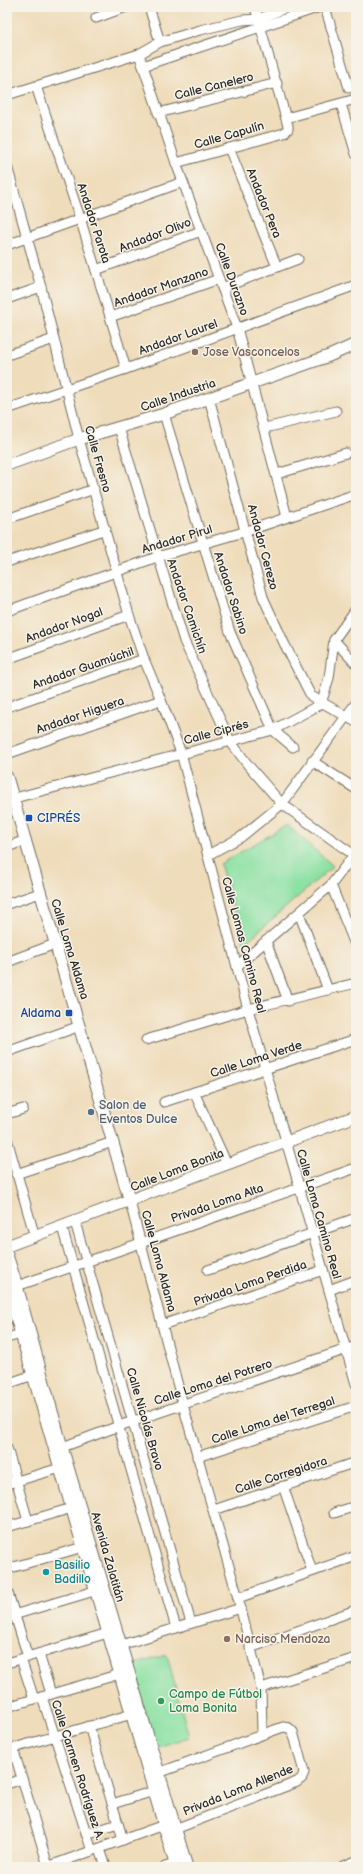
<svg xmlns="http://www.w3.org/2000/svg" width="363" height="1874" font-family="'Balsamiq Sans',sans-serif">
  <rect width="100%" height="100%" fill="#f7f3e8"/>
  <filter id="ink" filterUnits="userSpaceOnUse"><feTurbulence type="fractalNoise" baseFrequency=".025" numOctaves="2"/><feDisplacementMap in="SourceGraphic" scale="8" xChannelSelector="R" yChannelSelector="G"/><feConvolveMatrix kernelMatrix="1 2 1 2 8 2 1 2 1" color-interpolation-filters="sRGB"/></filter>
  <filter id="wash" filterUnits="userSpaceOnUse"><feTurbulence type="fractalNoise" baseFrequency=".012" numOctaves="4" result="noise"/><feDisplacementMap in="SourceGraphic" scale="16" xChannelSelector="R" yChannelSelector="G"/><feGaussianBlur stdDeviation="0.9" result="paint"/><feColorMatrix in="noise" values="0 0 0 0 0 0 0 0 0 0 0 0 0 0 0 0 0 1.4 0 .05"/><feComposite in="paint" operator="in"/></filter>
  <g filter="url(#wash)">
    <rect width="100%" height="100%" fill="#efdcba"/>
    <!-- green -->
    <g fill="#8ce1a4" stroke="#5c8668">
      <polygon points="287,825 333,866 244,944 220,864"/>
      <polygon points="167,1655 189,1737 155,1748 132,1665"/>
    </g>
  </g>
  <g filter="url(#ink)">
    <g fill="none" stroke-linecap="round" stroke-linejoin="round">
      <!-- minor casing -->
      <g stroke="#70695d" stroke-width="11">
        <g id="minor">
          <polyline points="149,7 160,42"/>
          <polyline points="325,7 349,88"/>
          <polyline points="96,18 126,7"/>
          <polyline points="139,54 176,163 237,328 287,517"/>
          <polyline points="143,66 320,7"/>
          <polyline points="36,86 80,218 126,369"/>
          <polyline points="7,95 139,54 160,42 200,30 242,20 259,19 287,7"/>
          <polyline points="341,104 356,154"/>
          <polyline points="158,113 277,83"/>
          <polyline points="286,118 356,99"/>
          <polyline points="229,148 277,267"/>
          <polyline points="176,163 284,133 288,129 288,126 255,7"/>
          <polyline points="7,166 41,287 79,439 129,615 144,659 161,700 181,753 248,1009 356,1384"/>
          <polyline points="7,245 183,182"/>
          <polyline points="96,270 201,231"/>
          <polyline points="222,288 298,259"/>
          <polyline points="7,299 41,287"/>
          <polyline points="110,317 219,279"/>
          <polyline points="7,355 54,339"/>
          <polyline points="209,398 263,597 284,643 311,696 356,722"/>
          <polyline points="7,409 126,369 356,285"/>
          <polyline points="164,414 230,632 273,730 293,747"/>
          <polyline points="119,428 184,641 230,741 248,765 282,804 354,855 356,855"/>
          <polyline points="265,428 336,411"/>
          <polyline points="277,474 346,453"/>
          <polyline points="7,519 94,489"/>
          <polyline points="7,562 106,529"/>
          <polyline points="7,611 157,557 247,531 356,494"/>
          <polyline points="334,640 356,664"/>
          <polyline points="7,659 129,615"/>
          <polyline points="7,707 144,659"/>
          <polyline points="7,754 161,700"/>
          <polyline points="312,761 356,789"/>
          <polyline points="7,800 273,730 321,704 329,678 334,640 356,609"/>
          <polyline points="7,847 26,840"/>
          <polyline points="208,855 241,837 282,804 356,703"/>
          <polyline points="331,885 356,947"/>
          <polyline points="7,904 40,893"/>
          <polyline points="299,913 328,990"/>
          <polyline points="266,941 288,1001"/>
          <polyline points="7,962 55,944"/>
          <polyline points="237,966 331,885 356,852"/>
          <polyline points="146,1040 248,1009 356,983"/>
          <polyline points="7,1052 80,1026"/>
          <polyline points="194,1092 227,1164"/>
          <polyline points="164,1102 356,1039"/>
          <polyline points="7,1114 23,1109"/>
          <polyline points="7,1139 35,1237"/>
          <polyline points="16,1174 113,1142"/>
          <polyline points="130,1202 183,1405 238,1598 261,1688 262,1733"/>
          <polyline points="75,1222 191,1623"/>
          <polyline points="62,1227 176,1628"/>
          <polyline points="208,1270 356,1218"/>
          <polyline points="17,1286 356,1168"/>
          <polyline points="329,1290 356,1280"/>
          <polyline points="162,1325 323,1270"/>
          <polyline points="7,1338 21,1334"/>
          <polyline points="7,1384 33,1375"/>
          <polyline points="7,1448 28,1521"/>
          <polyline points="57,1449 119,1426 356,1346"/>
          <polyline points="197,1457 356,1406"/>
          <polyline points="7,1484 60,1468"/>
          <polyline points="283,1486 312,1571"/>
          <polyline points="214,1510 356,1462"/>
          <polyline points="334,1513 356,1506"/>
          <polyline points="7,1527 72,1508"/>
          <polyline points="7,1569 83,1547"/>
          <polyline points="7,1590 28,1657"/>
          <polyline points="238,1598 356,1556"/>
          <polyline points="7,1617 101,1589"/>
          <polyline points="121,1645 241,1608"/>
          <polyline points="250,1648 356,1610"/>
          <polyline points="39,1654 51,1694"/>
          <polyline points="21,1659 34,1699"/>
          <polyline points="7,1663 108,1633"/>
          <polyline points="261,1688 356,1658"/>
          <polyline points="42,1697 92,1851"/>
          <polyline points="7,1707 120,1674"/>
          <polyline points="89,1726 123,1840"/>
          <polyline points="13,1748 48,1866"/>
          <polyline points="7,1750 132,1714"/>
          <polyline points="153,1775 283,1727 289,1728 293,1732 304,1772 302,1778 297,1782 175,1829"/>
          <polyline points="7,1784 22,1779"/>
          <polyline points="112,1804 154,1791"/>
          <polyline points="86,1834 118,1824"/>
          <polyline points="100,1849 106,1867"/>
          <polyline points="47,1867 164,1825"/>
          <polyline points="165,1867 175,1864"/>
        </g>
      </g>
      <!-- tertiary casing -->
      <g stroke="#70695d" stroke-width="13">
        <g id="tertiary">
          <polyline points="7,465 79,439 164,414 329,356 356,344"/>
          <polyline points="7,777 130,1202"/>
          <polyline points="7,1246 356,1116"/>
          <polyline points="7,1255 17,1286 62,1447 187,1867"/>
          <polyline points="7,1286 176,1867"/>
          <polyline points="344,1867 356,1862"/>
        </g>
      </g>
      <!-- minor -->
      <use href="#minor" stroke="#fff" stroke-width="9"/>
      <!-- tertiary -->
      <use href="#tertiary" stroke="#fff" stroke-width="11"/>
    </g>
  </g>
  <!-- markers -->
  <g fill="#8d6e63" stroke="#f7f3e8" stroke-width="1.5">
    <circle cx="195" cy="352" r="4"/>
    <circle cx="227" cy="1639" r="4"/>
  </g>
  <g fill="#1a4fb4" stroke="#f7f3e8" stroke-width="1.5">
    <rect x="25" y="814" width="8" height="8" rx="2"/>
    <rect x="65" y="1009" width="8" height="8" rx="2"/>
  </g>
  <circle fill="#5c6f8a" stroke="#f7f3e8" stroke-width="1.5" cx="91" cy="1112" r="4"/>
  <circle fill="#0f9aa8" stroke="#f7f3e8" stroke-width="1.5" cx="46" cy="1572" r="4"/>
  <circle fill="#2e9e5b" stroke="#f7f3e8" stroke-width="1.5" cx="161" cy="1701" r="4"/>
  <g text-anchor="middle" stroke-width="3" stroke-linejoin="round" paint-order="stroke">
    <!-- street labels -->
    <g font-size="12" fill="#2b2b2b" stroke="#f7f3e8">
      <text transform="translate(214 86) rotate(-14)" y="4">Calle Canelero</text>
      <text transform="translate(229 135) rotate(-16)" y="4">Calle Capulín</text>
      <text transform="translate(264 203) rotate(68)" y="4">Andador Pera</text>
      <text transform="translate(94 223) rotate(72)" y="4">Andador Parota</text>
      <text transform="translate(155 235) rotate(-21)" y="4">Andador Olivo</text>
      <text transform="translate(232 279) rotate(70)" y="4">Calle Durazno</text>
      <text transform="translate(161 287) rotate(-19)" y="4">Andador Manzano</text>
      <text transform="translate(178 337) rotate(-20)" y="4">Andador Laurel</text>
      <text transform="translate(178 395) rotate(-19)" y="4">Calle Industria</text>
      <text transform="translate(98 459) rotate(74)" y="4">Calle Fresno</text>
      <text transform="translate(177 539) rotate(-17)" y="4">Andador Pirul</text>
      <text transform="translate(263 547) rotate(75)" y="4">Andador Cerezo</text>
      <text transform="translate(231 593) rotate(72)" y="4">Andador Sabino</text>
      <text transform="translate(187 606) rotate(71)" y="4">Andador Camichín</text>
      <text transform="translate(64 625) rotate(-20)" y="4">Andador Nogal</text>
      <text transform="translate(83 668) rotate(-19)" y="4">Andador Guamúchil</text>
      <text transform="translate(80 715) rotate(-19)" y="4">Andador Higuera</text>
      <text transform="translate(216 732) rotate(-15)" y="4">Calle Ciprés</text>
      <text transform="translate(244 945) rotate(75)" y="4">Calle Lomas Camino Real</text>
      <text transform="translate(70 949) rotate(73)" y="4">Calle Loma Aldama</text>
      <text transform="translate(256 1059) rotate(-18)" y="4">Calle Loma Verde</text>
      <text transform="translate(177 1170) rotate(-21)" y="4">Calle Loma Bonita</text>
      <text transform="translate(217 1203) rotate(-19)" y="4">Privada Loma Alta</text>
      <text transform="translate(319 1214) rotate(74)" y="4">Calle Loma Camino Real</text>
      <text transform="translate(159 1261) rotate(75)" y="4">Calle Loma Aldama</text>
      <text transform="translate(250 1283) rotate(-19)" y="4">Privada Loma Perdida</text>
      <text transform="translate(213 1382) rotate(-18)" y="4">Calle Loma del Potrero</text>
      <text transform="translate(145 1419) rotate(74)" y="4">Calle Nicolás Bravo</text>
      <text transform="translate(273 1420) rotate(-18)" y="4">Calle Loma del Terregal</text>
      <text transform="translate(281 1475) rotate(-18)" y="4">Calle Corregidora</text>
      <text transform="translate(108 1557) rotate(74)" y="4">Avenida Zalatitán</text>
      <text transform="translate(78 1770) rotate(72)" y="4">Calle Carmen Rodríguez A.</text>
      <text transform="translate(238 1790) rotate(-22)" y="4">Privada Loma Allende</text>
    </g>
    <!-- education labels -->
    <g font-size="12" fill="#785e54" stroke="#f7f3e8" text-anchor="start">
      <text x="203" y="356">Jose Vasconcelos</text>
      <text x="235" y="1643">Narciso Mendoza</text>
    </g>
    <!-- transit labels -->
    <g font-size="12" fill="#164399" stroke="#f7f3e8" text-anchor="start">
      <text x="37" y="822">CIPRÉS</text>
      <text x="61" y="1017" text-anchor="end">Aldama</text>
    </g>
    <!-- service labels -->
    <g font-size="12" fill="#4e5e75" stroke="#f7f3e8" text-anchor="start">
      <text x="99" y="1109">Salon de<tspan x="99" dy="14">Eventos Dulce</tspan></text>
    </g>
    <!-- culture labels -->
    <g font-size="12" fill="#0d838f" stroke="#f7f3e8" text-anchor="start">
      <text x="54" y="1569">Basilio<tspan x="54" dy="14">Badillo</tspan></text>
    </g>
    <!-- leisure labels -->
    <g font-size="12" fill="#27864d" stroke="#f7f3e8" text-anchor="start">
      <text x="169" y="1698">Campo de Fútbol<tspan x="169" dy="14">Loma Bonita</tspan></text>
    </g>
  </g>
  <!-- margin -->
  <rect width="363" height="1874" fill="none" stroke="#f7f3e8" stroke-width="24"/>
</svg>
